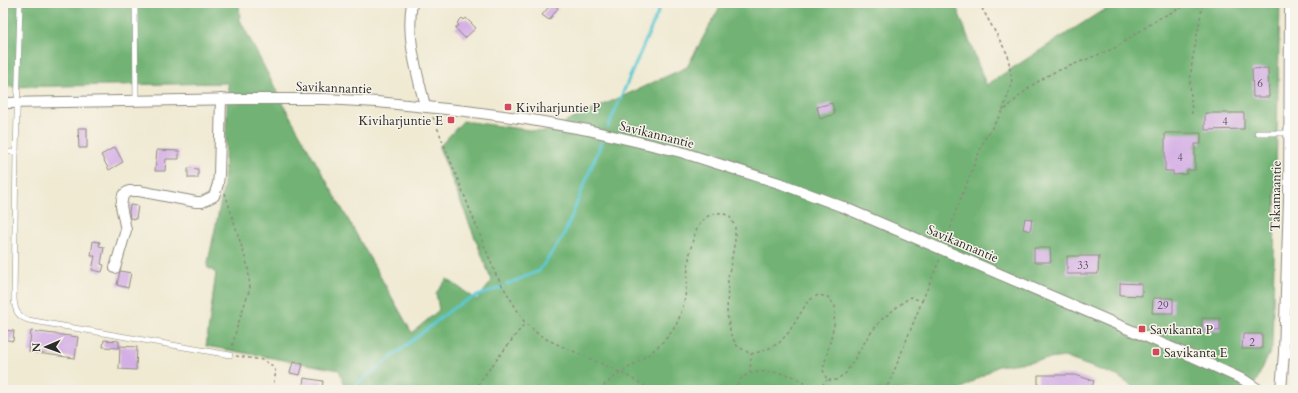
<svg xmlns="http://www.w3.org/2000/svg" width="1298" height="393" font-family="Cardo,serif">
  <rect width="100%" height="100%" fill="#f7f3e8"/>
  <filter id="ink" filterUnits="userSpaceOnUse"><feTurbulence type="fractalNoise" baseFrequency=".025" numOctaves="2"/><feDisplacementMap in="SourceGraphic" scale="8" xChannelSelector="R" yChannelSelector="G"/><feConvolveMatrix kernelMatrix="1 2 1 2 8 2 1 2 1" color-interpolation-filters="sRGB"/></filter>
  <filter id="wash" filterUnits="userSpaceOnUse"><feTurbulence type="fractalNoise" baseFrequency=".012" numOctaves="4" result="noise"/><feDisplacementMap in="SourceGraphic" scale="16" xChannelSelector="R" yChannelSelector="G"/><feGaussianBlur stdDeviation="0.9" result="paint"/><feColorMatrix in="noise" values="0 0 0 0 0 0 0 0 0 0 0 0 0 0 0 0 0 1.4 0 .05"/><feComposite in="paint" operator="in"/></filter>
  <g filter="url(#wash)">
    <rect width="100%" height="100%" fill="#f0ead3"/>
    <!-- forest -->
    <polygon fill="#72b375" stroke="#4e6f50" points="3,3 239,3 240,20 287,111 412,333 439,310 436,293 447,279 477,300 492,281 439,147 463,121 544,132 687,67 722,3 955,3 986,85 1097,14 1120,3 1280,3 1272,348 1252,390 1138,390 1117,376 1064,357 998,366 959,390 347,390 339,370 206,346 216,273 207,267 224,186 228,83 3,87"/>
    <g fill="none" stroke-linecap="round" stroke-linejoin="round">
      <!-- stream -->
      <g stroke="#5dc9d4" stroke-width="3">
        <polyline points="608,127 662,3"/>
        <polyline points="507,284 539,271 564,235 602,141"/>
        <path d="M350 390 442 317C459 301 480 295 502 287"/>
      </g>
    </g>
    <g id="blocks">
      <!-- building -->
      <g fill="#d4afe5">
        <polygon points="552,3 558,8 549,20 542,15"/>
        <polygon points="462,18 464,20 466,18 476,28 465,38 455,28 459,25 457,23"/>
        <polygon points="1268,68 1269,97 1253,97 1252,69"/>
        <polygon points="832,103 835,114 820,119 817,107"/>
        <polygon points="1205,113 1244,113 1244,129 1205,130"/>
        <polygon points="78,128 87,128 87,148 79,148"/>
        <polygon points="1165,133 1201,133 1201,144 1195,144 1195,170 1187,170 1187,174 1173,175 1173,171 1165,171"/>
        <polygon points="115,147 123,162 109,170 101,155"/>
        <polygon points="157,150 179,151 179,159 166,159 165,171 155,171"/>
        <polygon points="188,168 198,169 198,178 188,178"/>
        <polygon points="130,205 138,206 136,219 130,218 129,212"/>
        <polygon points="1025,218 1032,219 1030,231 1023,229"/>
        <polygon points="93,241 100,242 99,246 104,247 101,264 104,265 102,272 92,270 95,256 91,256"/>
        <polygon points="1034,248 1050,248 1051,262 1034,262"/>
        <polygon points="1067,256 1099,256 1098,274 1067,274"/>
        <polygon points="120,271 131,273 128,288 117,285"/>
        <polygon points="1120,283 1142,284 1142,296 1120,295"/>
        <polygon points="1153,298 1173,298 1173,313 1152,313"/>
        <polygon points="1202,318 1220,318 1220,331 1202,330"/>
        <polygon points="3,330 14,331 13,341 3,339"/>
        <polygon points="31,331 78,337 75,358 29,352"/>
        <polygon points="1243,334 1262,334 1262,349 1242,349"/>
        <polygon points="104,340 119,341 119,348 103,347"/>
        <polygon points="120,346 137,347 136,370 119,369"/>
        <polygon points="293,362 303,364 300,375 290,373"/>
        <polygon points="1038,375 1075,375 1094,381 1091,390 1038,390"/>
        <polygon points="304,378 323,381 322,390 302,390"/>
      </g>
    </g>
  </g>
  <g filter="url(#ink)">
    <use href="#blocks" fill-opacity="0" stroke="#8e8a7f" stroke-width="1"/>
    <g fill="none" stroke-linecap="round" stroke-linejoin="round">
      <!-- lane casing -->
      <g stroke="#8e8a7f" stroke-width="6">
        <g id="lane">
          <path d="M20 3 16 152 14 299C15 310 17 316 28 320L230 355"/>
          <polyline points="135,3 136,100"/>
          <polyline points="1257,133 1289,133"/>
          <polyline points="3,152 16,152"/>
        </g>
      </g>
      <!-- street casing -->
      <g stroke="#8e8a7f" stroke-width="12">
        <g id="street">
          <path d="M412 3C406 38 417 72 425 106"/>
          <polyline points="3,103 243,99 325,99 377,102 466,111 526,119 588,130 681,152 782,184 843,207 1198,359 1244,380 1259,390"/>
          <polyline points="115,268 126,230 121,206 123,195 129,191 139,191 196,202 202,202 214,196 218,184 219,174 221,99"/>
          <polyline points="1284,353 1295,352"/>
          <polyline points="1281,390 1284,353 1289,199 1290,3"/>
        </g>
      </g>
      <!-- path -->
      <g stroke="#8e8a7f" stroke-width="1.5" stroke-dasharray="3 3" stroke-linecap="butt">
        <polyline points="979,3 1008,55 1012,83 1003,110"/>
        <polyline points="1192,114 1190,83 1192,62 1203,3"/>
        <polyline points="433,117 496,275 525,323 538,334 548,340 622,373 652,390"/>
        <polyline points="225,193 248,267 250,288 237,327 232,347"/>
        <polyline points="947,240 955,213 984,140 1002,112 1031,86 1052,73 1115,48 1158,19 1191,3"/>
        <polyline points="922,301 940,259"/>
        <polyline points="236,356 263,360 273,366 276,372 272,390"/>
        <polyline points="750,373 751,354"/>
        <polyline points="475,390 484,376 525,323"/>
        <path d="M599 390C624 366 660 355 677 323 680 317 682 309 684 303 689 280 685 215 718 213 722 212 726 215 730 217L735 227V241L728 278 727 314 731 335 737 346 751 354 766 350 779 343 789 332 808 301 818 295 828 297 835 306 834 325 823 370 827 380H836L846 373 869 335 882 319 910 297 922 301 891 379 885 390"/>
        <path d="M733 390C736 386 739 381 742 378 754 367 787 372 800 380 804 383 808 387 812 390"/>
        <polyline points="818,390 827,380"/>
      </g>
      <!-- lane -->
      <use href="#lane" stroke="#fff" stroke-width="5"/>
      <!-- street -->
      <use href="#street" stroke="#fff" stroke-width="10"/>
    </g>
  </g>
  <!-- markers -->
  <g fill="#d1495b" stroke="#f7f3e8" stroke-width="1.5">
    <rect x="504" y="103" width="8" height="8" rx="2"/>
    <rect x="447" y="116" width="8" height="8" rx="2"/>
    <rect x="1138" y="325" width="8" height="8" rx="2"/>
    <rect x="1152" y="348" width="8" height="8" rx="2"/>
  </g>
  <g text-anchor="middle" stroke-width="3" stroke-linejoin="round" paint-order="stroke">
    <!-- number labels -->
    <g font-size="11" fill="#554c5a">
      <text x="1260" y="87">6</text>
      <text x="1225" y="125">4</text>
      <text x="1180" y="161">4</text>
      <text x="1083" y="269">33</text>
      <text x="1163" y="309">29</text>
      <text x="1252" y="346">2</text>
    </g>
    <!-- street labels -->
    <g font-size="13" fill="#2b2b2b" stroke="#f7f3e8">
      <text transform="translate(334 87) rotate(2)" y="5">Savikannantie</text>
      <text transform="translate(657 134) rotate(14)" y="5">Savikannantie</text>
      <text transform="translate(1275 196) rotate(-89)" y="5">Takamaantie</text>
      <text transform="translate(963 243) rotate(23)" y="5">Savikannantie</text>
    </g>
    <!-- poi labels -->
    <g font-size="13" fill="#2b2b2b" stroke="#f7f3e8" text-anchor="start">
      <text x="516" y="112">Kiviharjuntie P</text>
      <text x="443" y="125" text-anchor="end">Kiviharjuntie E</text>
      <text x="1150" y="334">Savikanta P</text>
      <text x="1164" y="357">Savikanta E</text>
    </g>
  </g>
  <!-- margin -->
  <rect width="1298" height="393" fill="none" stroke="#f7f3e8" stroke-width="16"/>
  <!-- north arrow -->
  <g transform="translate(46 347) rotate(268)" stroke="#f7f3e8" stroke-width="3" paint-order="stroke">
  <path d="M0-3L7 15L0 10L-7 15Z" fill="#2b2b2b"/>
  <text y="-6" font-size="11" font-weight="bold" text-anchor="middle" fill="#2b2b2b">N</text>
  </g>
</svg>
